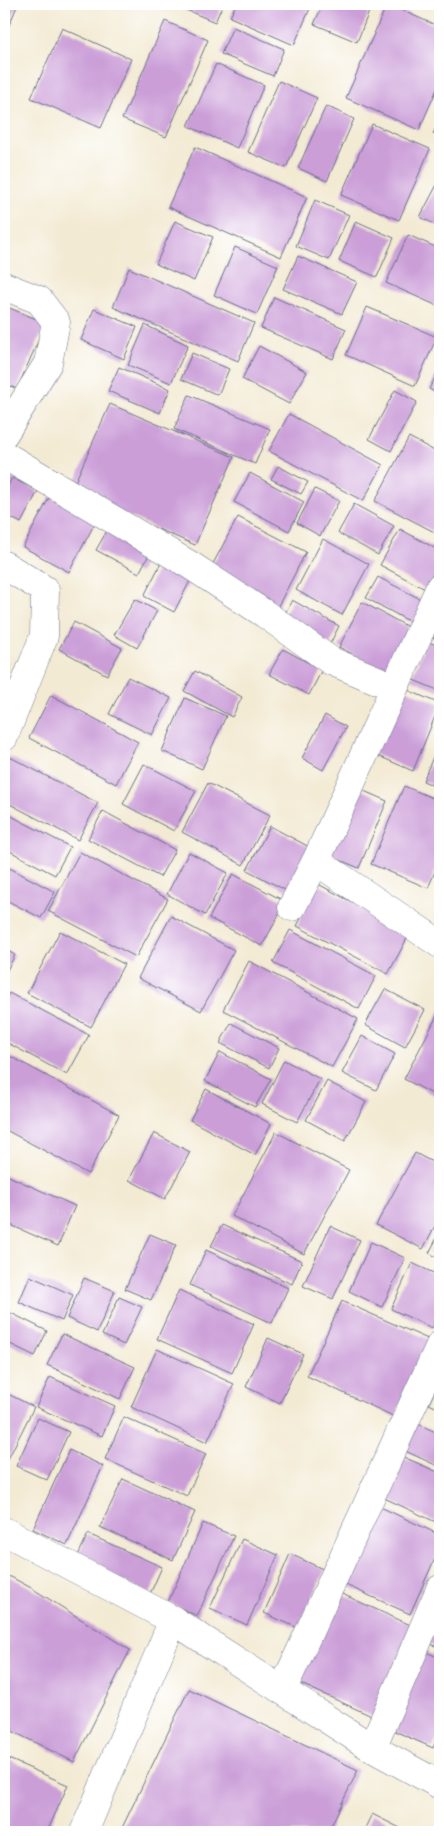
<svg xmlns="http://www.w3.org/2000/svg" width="444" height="1836" font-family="Dekko,sans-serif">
  <rect width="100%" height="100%" fill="#fff"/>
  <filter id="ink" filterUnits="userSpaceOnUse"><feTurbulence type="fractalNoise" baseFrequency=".02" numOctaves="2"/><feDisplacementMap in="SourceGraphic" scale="10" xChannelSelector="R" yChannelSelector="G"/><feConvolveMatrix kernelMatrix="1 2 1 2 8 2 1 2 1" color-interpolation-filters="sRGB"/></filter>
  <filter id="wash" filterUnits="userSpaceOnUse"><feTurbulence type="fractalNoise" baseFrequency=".0096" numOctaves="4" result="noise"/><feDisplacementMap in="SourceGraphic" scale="20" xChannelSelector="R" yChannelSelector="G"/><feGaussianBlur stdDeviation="1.12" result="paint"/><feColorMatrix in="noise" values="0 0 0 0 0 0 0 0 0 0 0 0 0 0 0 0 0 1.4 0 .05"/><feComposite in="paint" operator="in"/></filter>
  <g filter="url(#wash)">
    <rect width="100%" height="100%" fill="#f3ead3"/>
    <g id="blocks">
      <!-- building -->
      <g fill="#cb9ed8">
        <polygon points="4,4 18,4 4,37"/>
        <polygon points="151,4 168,4 165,10"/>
        <polygon points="180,4 223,4 215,22 179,7"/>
        <polygon points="236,4 312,4 294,45 230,17"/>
        <polygon points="323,4 358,4 370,9 357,42 314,24"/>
        <polygon points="387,4 440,27 440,82 419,130 346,98"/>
        <polygon points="427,4 440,4 440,10"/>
        <polygon points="165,21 208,40 166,137 122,119"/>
        <polygon points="233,27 284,49 273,76 221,54"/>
        <polygon points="62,28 131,59 101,128 31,98"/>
        <polygon points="216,64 264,85 237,148 188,126"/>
        <polygon points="279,81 317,98 286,168 248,152"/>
        <polygon points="326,106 354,119 327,181 298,168"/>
        <polygon points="440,118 440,137 433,134"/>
        <polygon points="372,124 430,149 399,220 341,195"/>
        <polygon points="195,147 307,197 281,257 168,207"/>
        <polygon points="440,179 440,227 420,217"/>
        <polygon points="315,200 349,215 329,260 296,246"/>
        <polygon points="175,221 213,237 194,281 156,264"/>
        <polygon points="356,221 394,238 377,277 339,261"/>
        <polygon points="408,235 440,249 440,307 386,283"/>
        <polygon points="235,247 278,266 257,314 214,295"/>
        <polygon points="298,256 357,282 342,314 283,289"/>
        <polygon points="129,268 254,323 238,361 113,307"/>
        <polygon points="274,297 346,329 333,359 261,328"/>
        <polygon points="7,307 46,323 17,389 4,383 4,315"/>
        <polygon points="367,307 437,337 415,386 346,355"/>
        <polygon points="94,309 137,327 124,359 81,340"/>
        <polygon points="145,325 188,345 171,383 128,365"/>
        <polygon points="259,346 307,372 289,404 242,379"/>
        <polygon points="192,353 229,369 218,395 181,379"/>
        <polygon points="119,367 170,389 160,413 108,391"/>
        <polygon points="440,368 440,395 429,389"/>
        <polygon points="395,390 417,402 391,451 369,439"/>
        <polygon points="189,395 270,429 255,464 174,429"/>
        <polygon points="110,404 234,457 195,545 71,491"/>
        <polygon points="289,414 383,465 363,501 269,451"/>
        <polygon points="409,437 440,454 440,535 375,501"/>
        <polygon points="278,466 308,482 301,494 271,479"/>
        <polygon points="250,473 304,502 289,531 234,502"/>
        <polygon points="12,478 38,491 21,523 4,514 4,493"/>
        <polygon points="315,489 339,501 320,536 297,523"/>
        <polygon points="50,496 96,521 69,572 23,547"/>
        <polygon points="354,504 394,526 378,555 338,533"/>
        <polygon points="238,517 306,552 276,610 208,573"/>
        <polygon points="108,529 151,551 139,573 96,550"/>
        <polygon points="400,529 440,551 440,570 429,591 380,565"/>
        <polygon points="323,539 369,564 342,615 296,590"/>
        <polygon points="162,561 192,577 174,612 144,596"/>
        <polygon points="378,577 428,603 416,625 366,598"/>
        <polygon points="135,599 157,611 137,648 114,635"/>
        <polygon points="292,600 339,626 329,646 281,621"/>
        <polygon points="362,602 412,629 389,674 339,647"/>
        <polygon points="440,614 440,641 431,637"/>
        <polygon points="74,622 122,648 107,675 59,649"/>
        <polygon points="427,641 440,647 440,691 411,679"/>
        <polygon points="283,649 322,670 309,695 269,674"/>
        <polygon points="195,671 242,697 232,717 184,691"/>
        <polygon points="128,677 171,698 152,735 109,714"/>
        <polygon points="403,688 440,704 413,771 374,754"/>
        <polygon points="51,695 138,742 116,784 29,738"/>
        <polygon points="185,698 226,716 202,769 162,751"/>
        <polygon points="325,715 346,727 323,770 302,758"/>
        <polygon points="440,740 440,788 423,781"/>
        <polygon points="10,757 98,803 78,840 4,801 4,769"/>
        <polygon points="144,764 196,791 174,831 123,804"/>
        <polygon points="208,783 270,815 243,865 182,832"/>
        <polygon points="404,786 440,801 440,860 428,888 371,864"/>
        <polygon points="357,788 387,801 359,868 328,855"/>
        <polygon points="103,811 175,850 160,877 88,839"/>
        <polygon points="4,812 70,847 55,875 4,848"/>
        <polygon points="270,826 313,849 291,893 247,870"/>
        <polygon points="80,852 168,899 136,957 48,911"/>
        <polygon points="189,852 228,873 205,915 167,894"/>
        <polygon points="4,865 55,892 41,918 4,899"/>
        <polygon points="233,874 286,902 262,946 209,918"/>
        <polygon points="318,884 410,933 388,974 297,926"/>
        <polygon points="171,916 234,950 201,1011 138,978"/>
        <polygon points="290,930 376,976 359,1009 273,963"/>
        <polygon points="60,931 124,964 91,1027 27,993"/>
        <polygon points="4,949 15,955 4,976"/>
        <polygon points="249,961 358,1019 332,1067 223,1010"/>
        <polygon points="385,989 425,1010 405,1047 365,1025"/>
        <polygon points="9,993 89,1035 67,1075 4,1041 4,1003"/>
        <polygon points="440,1010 440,1098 404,1079"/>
        <polygon points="231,1023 279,1048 269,1068 220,1043"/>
        <polygon points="362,1036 395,1054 376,1090 342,1073"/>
        <polygon points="220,1052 271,1079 255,1107 205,1081"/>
        <polygon points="8,1055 119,1115 88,1174 4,1129 4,1064"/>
        <polygon points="284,1060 320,1079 297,1122 262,1104"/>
        <polygon points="327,1081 366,1102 345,1141 306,1120"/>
        <polygon points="206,1089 271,1124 255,1155 190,1120"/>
        <polygon points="276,1132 349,1170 304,1254 232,1216"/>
        <polygon points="154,1133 190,1152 165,1199 129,1180"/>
        <polygon points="415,1153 440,1166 440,1216 423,1249 376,1225"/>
        <polygon points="4,1174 75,1206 58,1246 4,1222"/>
        <polygon points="222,1225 302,1261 292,1284 211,1246"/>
        <polygon points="330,1226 360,1240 333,1299 303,1286"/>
        <polygon points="440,1232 440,1259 429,1253"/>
        <polygon points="150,1234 176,1245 151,1300 125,1289"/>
        <polygon points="371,1242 405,1258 382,1307 349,1291"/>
        <polygon points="206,1250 288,1288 272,1323 190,1285"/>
        <polygon points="412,1263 440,1276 440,1311 432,1328 391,1309"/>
        <polygon points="30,1276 73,1295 62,1321 19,1302"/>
        <polygon points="84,1278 115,1291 97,1332 67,1318"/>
        <polygon points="179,1290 254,1324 232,1373 157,1339"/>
        <polygon points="119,1297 142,1307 124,1345 102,1335"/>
        <polygon points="342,1301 430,1340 395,1417 307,1376"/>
        <polygon points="7,1311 47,1331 35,1356 4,1341 4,1317"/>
        <polygon points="62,1334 135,1367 120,1399 47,1365"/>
        <polygon points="268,1338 303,1354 280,1403 246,1387"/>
        <polygon points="157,1349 234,1384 207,1442 131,1407"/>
        <polygon points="50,1377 115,1406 102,1436 36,1407"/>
        <polygon points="440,1379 440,1409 429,1404"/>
        <polygon points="4,1392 34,1407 4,1467"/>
        <polygon points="124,1417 206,1454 187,1496 105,1459"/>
        <polygon points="38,1418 69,1432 47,1480 16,1466"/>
        <polygon points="416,1423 440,1434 440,1467 403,1450"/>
        <polygon points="69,1450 103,1466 67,1545 33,1529"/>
        <polygon points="399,1455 440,1473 440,1524 380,1496"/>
        <polygon points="123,1479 195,1512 173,1560 100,1527"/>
        <polygon points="374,1504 440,1535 440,1547 410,1614 339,1582"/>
        <polygon points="203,1523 234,1536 197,1616 168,1602"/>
        <polygon points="88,1534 162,1567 150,1594 76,1560"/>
        <polygon points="242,1539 278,1555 247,1625 210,1608"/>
        <polygon points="290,1554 325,1570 298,1628 264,1613"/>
        <polygon points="4,1576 11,1577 33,1589 130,1650 74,1762 4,1727"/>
        <polygon points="340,1593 417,1628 376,1718 299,1683"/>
        <polygon points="440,1595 440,1648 421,1640"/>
        <polygon points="424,1651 440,1658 440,1731 433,1748 390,1729"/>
        <polygon points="189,1689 358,1770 328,1832 120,1832"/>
        <polygon points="4,1757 68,1785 47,1832 4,1832"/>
        <polygon points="372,1814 408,1832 363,1832"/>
      </g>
    </g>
  </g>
  <g filter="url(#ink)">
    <use href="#blocks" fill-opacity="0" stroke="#677087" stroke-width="1"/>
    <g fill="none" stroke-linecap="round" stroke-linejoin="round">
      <!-- street casing -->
      <g stroke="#677087" stroke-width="29">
        <g id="street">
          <polyline points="4,286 39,300 56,322 48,363 4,434"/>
          <polyline points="4,455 190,565 265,614 331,661 394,687"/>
          <polyline points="4,565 45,590 44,636 4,737"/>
          <polyline points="316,861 440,944"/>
          <polyline points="292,907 316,861 440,587"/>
          <polyline points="4,1531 173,1620 372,1748 440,1785"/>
          <polyline points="283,1689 440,1345"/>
          <polyline points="372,1748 440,1589"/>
          <polyline points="84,1832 173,1620"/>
        </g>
      </g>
      <!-- street -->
      <use href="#street" stroke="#fff" stroke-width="28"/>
    </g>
  </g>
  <!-- margin -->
  <rect width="444" height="1836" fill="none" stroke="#fff" stroke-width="20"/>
</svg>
